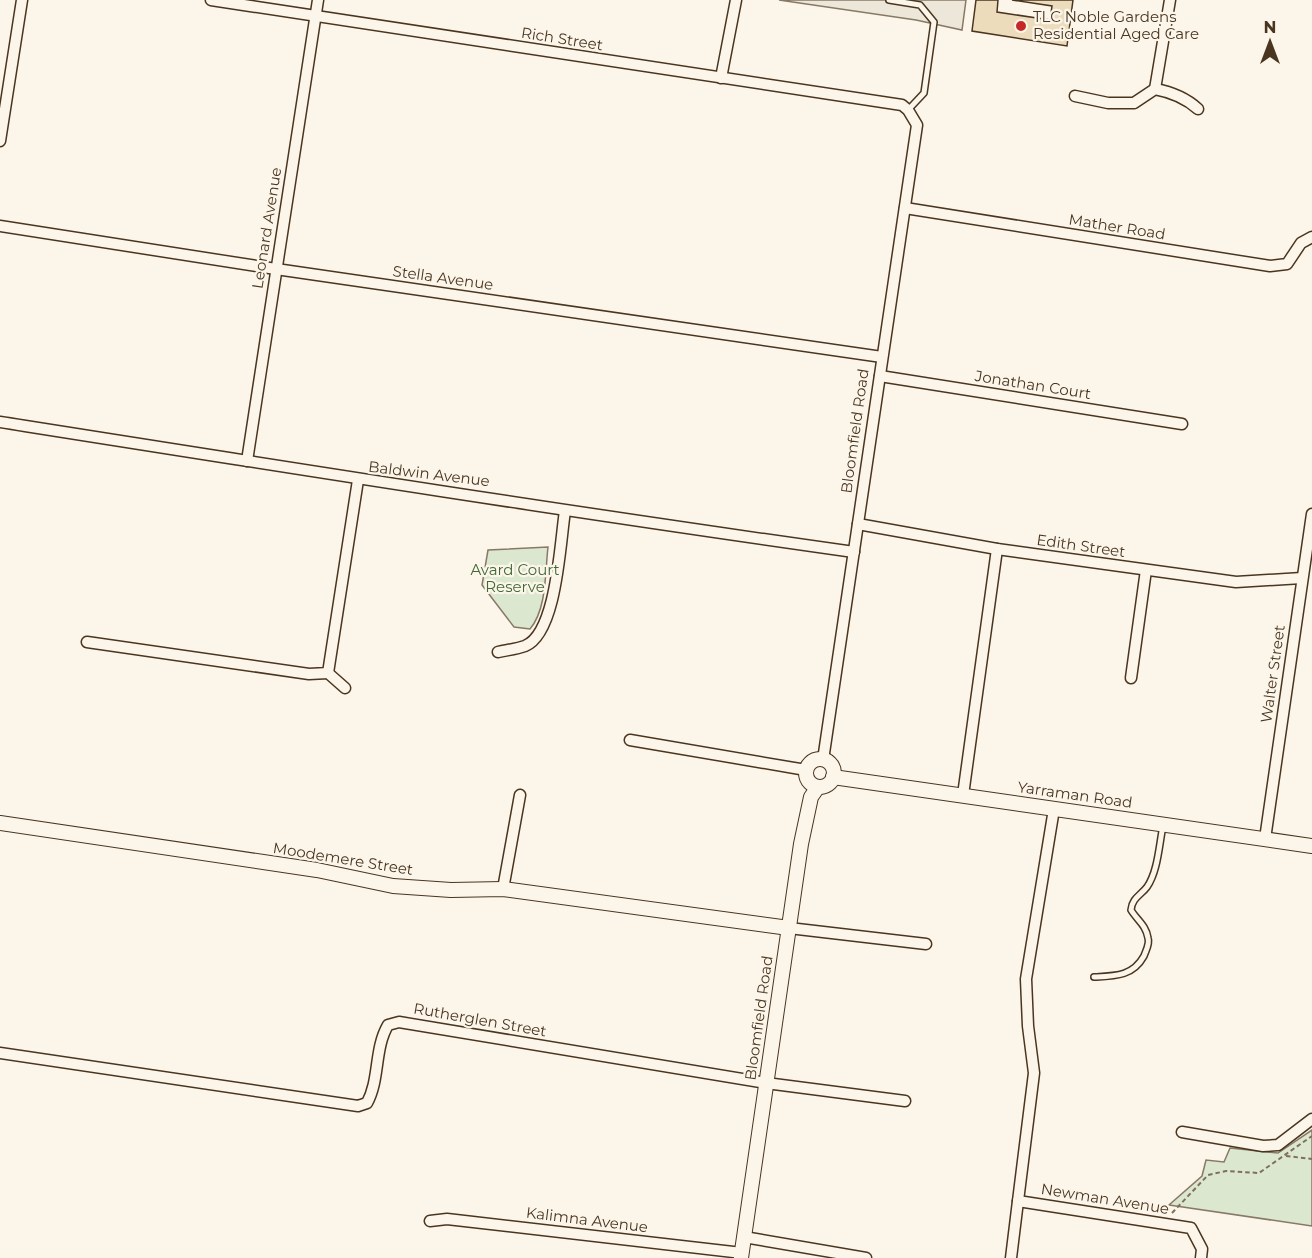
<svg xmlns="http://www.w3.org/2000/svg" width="1312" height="1258" font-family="Montserrat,sans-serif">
  <rect width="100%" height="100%" fill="#fbf6e9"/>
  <!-- green -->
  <g fill="#dce7d0" stroke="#887966" stroke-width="1.5">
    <path d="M548 547C545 572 547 609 530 629L514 627 482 585 488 550Z"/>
    <polygon points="1312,1130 1312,1226 1169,1205 1202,1176 1206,1160 1224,1162 1230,1148 1278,1153"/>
  </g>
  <!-- parking -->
  <polygon fill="#ede7d9" stroke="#887966" stroke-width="1.5" points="779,0 966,0 962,30 916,20"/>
  <!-- building -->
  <polygon fill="#ecdcbc" stroke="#4a3520" stroke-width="1.5" points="976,0 998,0 997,12 1050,20 1052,6 1012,0 1073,0 1067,46 972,31"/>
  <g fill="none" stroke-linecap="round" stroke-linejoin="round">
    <!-- service casing -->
    <g stroke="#4a3520" stroke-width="8">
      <g id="service">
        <polyline points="889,0 920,5 934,22 924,93 908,110"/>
        <path d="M1094 977C1116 976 1133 976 1144 956 1146 950 1150 944 1148 938 1146 925 1137 920 1131 910 1132 898 1141 895 1147 887 1158 871 1159 845 1163 826"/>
      </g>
    </g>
    <!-- minor casing -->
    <g stroke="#4a3520" stroke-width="13">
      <g id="minor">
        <polyline points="211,0 902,105 908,110 917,125 823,760"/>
        <polyline points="721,78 736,0"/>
        <polyline points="1155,89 1170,0"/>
        <path d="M1075 96 1108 103H1134L1155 89C1171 92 1186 98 1198 109"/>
        <polyline points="0,141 22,0"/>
        <polyline points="905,208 1270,266 1287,264 1301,243 1312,237"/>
        <polyline points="0,226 276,269 882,357"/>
        <polyline points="880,376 1182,424"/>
        <path d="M0 422C285 467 569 512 854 552"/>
        <polyline points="247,461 318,0"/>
        <polyline points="858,524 997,549 1236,582 1302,578"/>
        <polyline points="87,642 309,674 328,673 358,480"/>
        <path d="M498 652C507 650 517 649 525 646 557 633 560 542 565 511"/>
        <polyline points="328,673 345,688"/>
        <polyline points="1131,678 1146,570"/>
        <polyline points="630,740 806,770"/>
        <polyline points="963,795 997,549"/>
        <polyline points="1054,809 1026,979 1028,1026 1034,1073 1018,1201 1191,1228 1202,1249 1201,1258"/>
        <polyline points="1265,839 1312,514"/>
        <polyline points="503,889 520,795"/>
        <polyline points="789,928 926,944"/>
        <path d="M0 1053 358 1106 367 1103C380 1079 374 1049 388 1025L399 1022 766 1083 905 1101"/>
        <polyline points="1182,1132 1263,1146 1278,1145 1312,1119"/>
        <polyline points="430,1221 447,1219 742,1253"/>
        <polyline points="744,1237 866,1258"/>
        <polyline points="1011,1258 1018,1201"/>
      </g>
    </g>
    <!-- tertiary casing -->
    <g stroke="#4a3520" stroke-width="16">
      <g id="tertiary">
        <circle cx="820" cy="773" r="14"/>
        <polyline points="833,777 1312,846"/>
        <polyline points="0,823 317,870 393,886 451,890 503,889 789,928"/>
        <polyline points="741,1258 801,844 811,797 818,787"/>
      </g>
    </g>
    <!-- path -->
    <g stroke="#7f6f5c" stroke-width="2" stroke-dasharray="4.5 3" stroke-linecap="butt">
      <polyline points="1286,1156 1312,1159"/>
      <polyline points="1172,1213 1208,1175 1226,1171 1259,1173 1312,1136"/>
    </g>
    <!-- service -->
    <use href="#service" stroke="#fbf6e9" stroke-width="5"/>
    <!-- minor -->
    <use href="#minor" stroke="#fbf6e9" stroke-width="10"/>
    <!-- tertiary -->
    <use href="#tertiary" stroke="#fbf6e9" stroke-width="14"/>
  </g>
  <!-- markers -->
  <circle fill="#c62828" stroke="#fbf6e9" stroke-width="2" cx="1021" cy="26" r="6"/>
  <g text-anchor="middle" stroke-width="4.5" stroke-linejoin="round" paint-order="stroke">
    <!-- poi labels -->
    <g font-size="15" fill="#4a3520" stroke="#fbf6e9" text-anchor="start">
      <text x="1033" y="22">TLC Noble Gardens<tspan x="1033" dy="17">Residential Aged Care</tspan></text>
    </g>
    <!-- street labels -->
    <g font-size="15" fill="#4a3520" stroke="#fbf6e9">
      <text transform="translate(562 39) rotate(9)" y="5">Rich Street</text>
      <text transform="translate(1117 227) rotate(9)" y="5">Mather Road</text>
      <text transform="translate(267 228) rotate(-81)" y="5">Leonard Avenue</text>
      <text transform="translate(443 278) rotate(8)" y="5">Stella Avenue</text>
      <text transform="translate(1033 385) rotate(9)" y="5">Jonathan Court</text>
      <text transform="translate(855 431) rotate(-82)" y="5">Bloomfield Road</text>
      <text transform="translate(429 474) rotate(7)" y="5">Baldwin Avenue</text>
      <text transform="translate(1081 546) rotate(8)" y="5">Edith Street</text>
      <text transform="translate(1273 674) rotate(-82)" y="5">Walter Street</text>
      <text transform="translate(1075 795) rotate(8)" y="5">Yarraman Road</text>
      <text transform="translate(343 859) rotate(9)" y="5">Moodemere Street</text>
      <text transform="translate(759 1018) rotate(-82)" y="5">Bloomfield Road</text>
      <text transform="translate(480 1020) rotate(10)" y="5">Rutherglen Street</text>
      <text transform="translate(1105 1199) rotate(9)" y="5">Newman Avenue</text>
      <text transform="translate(587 1220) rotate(7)" y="5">Kalimna Avenue</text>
    </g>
    <!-- park labels -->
    <g font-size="15" fill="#436837" stroke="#fbf6e9">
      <text x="515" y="575">Avard Court<tspan x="515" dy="17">Reserve</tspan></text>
    </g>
  </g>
  <!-- north arrow -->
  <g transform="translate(1270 42)" stroke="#fbf6e9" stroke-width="4.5" paint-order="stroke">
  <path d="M0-4.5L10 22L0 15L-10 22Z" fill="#4a3520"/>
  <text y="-9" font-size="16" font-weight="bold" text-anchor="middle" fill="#4a3520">N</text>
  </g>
</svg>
